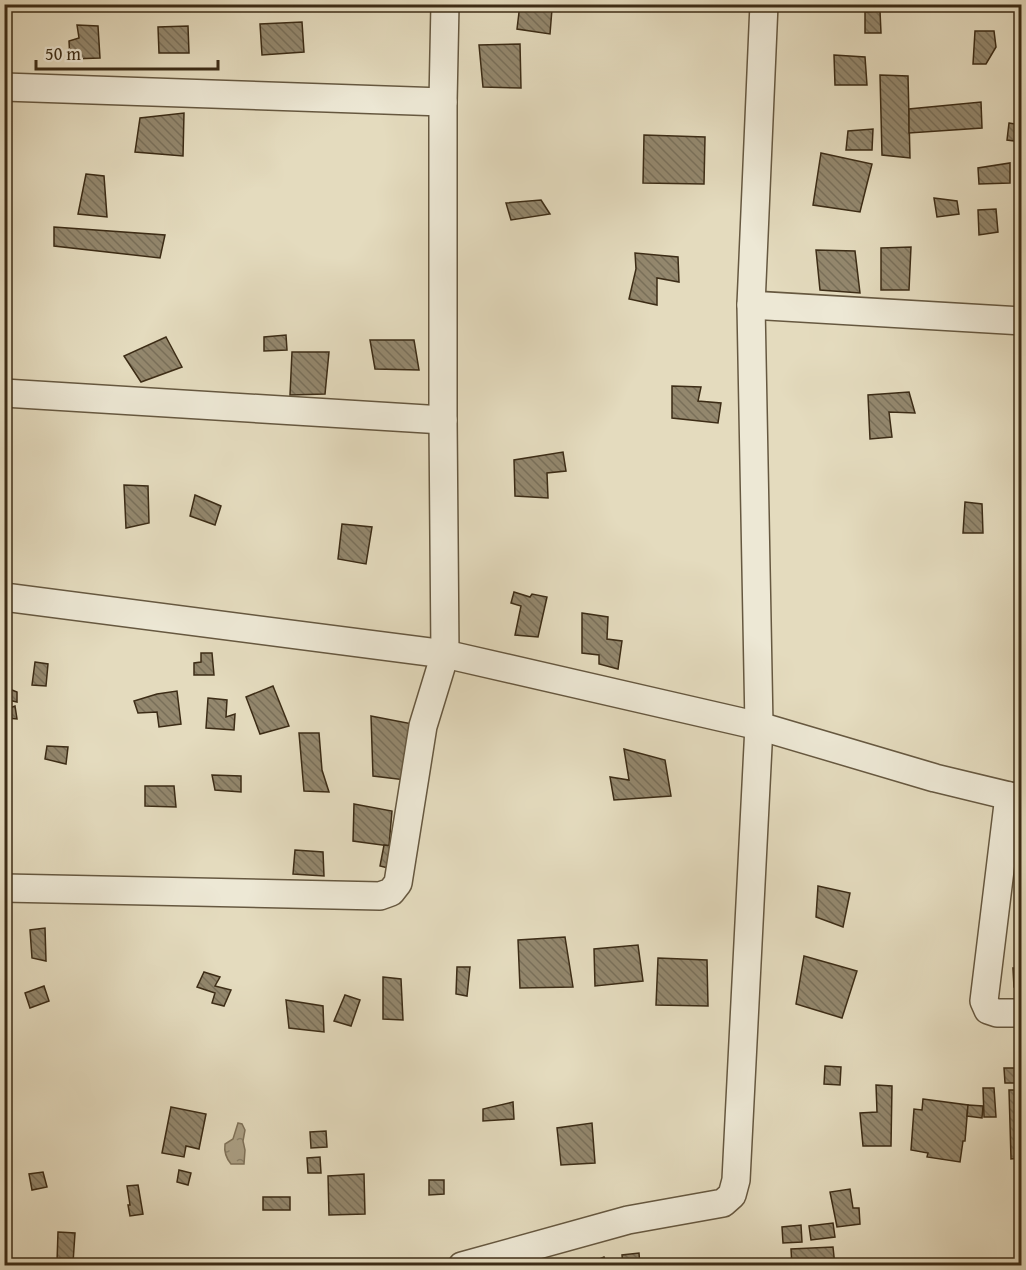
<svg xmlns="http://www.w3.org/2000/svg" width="1026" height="1270" font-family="'Gentium Book Plus',serif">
  <defs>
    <pattern id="water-ripples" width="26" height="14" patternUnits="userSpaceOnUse" patternTransform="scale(1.5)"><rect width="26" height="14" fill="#aba085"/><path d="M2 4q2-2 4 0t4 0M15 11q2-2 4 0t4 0" fill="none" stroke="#8c836c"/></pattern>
    <pattern id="building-back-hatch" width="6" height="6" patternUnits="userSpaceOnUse" patternTransform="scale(1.5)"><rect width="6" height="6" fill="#93876d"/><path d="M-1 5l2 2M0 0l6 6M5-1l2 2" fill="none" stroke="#796f59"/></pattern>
  </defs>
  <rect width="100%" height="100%" fill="#e4dbbe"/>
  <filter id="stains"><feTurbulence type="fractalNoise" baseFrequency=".00333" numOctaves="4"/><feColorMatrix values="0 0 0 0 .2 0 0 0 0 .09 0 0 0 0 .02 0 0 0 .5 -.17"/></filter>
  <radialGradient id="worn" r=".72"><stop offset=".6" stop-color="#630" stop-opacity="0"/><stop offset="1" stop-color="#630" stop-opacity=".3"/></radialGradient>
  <!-- water -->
  <path fill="url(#water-ripples)" stroke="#7f7259" stroke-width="1.5" d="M238 1123 242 1124 245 1130 243 1141 245 1150 244 1164H231C226 1158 224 1151 225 1144L233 1139Z"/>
  <!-- building -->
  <g fill="url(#building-back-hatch)" stroke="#3c2c16" stroke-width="1.5">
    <polygon points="520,4 532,4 552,9 550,34 517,29"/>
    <polygon points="880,11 881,33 865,33 865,12"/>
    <polygon points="302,22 304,52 262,55 260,24"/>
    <polygon points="77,25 98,26 100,58 70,59 69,41 79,38"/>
    <polygon points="188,26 189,53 159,53 158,27"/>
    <polygon points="975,31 994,31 996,47 986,64 973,64"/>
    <polygon points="520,44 521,88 483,87 479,45"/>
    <polygon points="834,55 865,57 867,85 835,85"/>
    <polygon points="880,75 908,76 910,158 882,155"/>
    <polygon points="981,102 982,128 909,133 909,109"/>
    <polygon points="184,113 183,156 135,152 140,118"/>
    <polygon points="1009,123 1022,125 1022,142 1007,140"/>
    <polygon points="873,129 872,150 846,150 848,131"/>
    <polygon points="644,135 705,137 704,184 643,183"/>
    <polygon points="821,153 872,164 860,212 813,205"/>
    <polygon points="1010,163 1010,183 979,184 978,168"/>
    <polygon points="86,174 104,176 107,217 78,214"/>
    <polygon points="934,198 957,201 959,214 937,217"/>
    <polygon points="541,200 550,214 511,220 506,203"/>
    <polygon points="996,209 998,232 979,235 978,210"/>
    <polygon points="54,227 165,235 160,258 54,246"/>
    <polygon points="911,247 909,290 881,290 881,248"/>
    <polygon points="816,250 855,251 860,293 820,290"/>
    <polygon points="635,253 678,257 679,282 657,278 657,305 629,299 636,269"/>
    <polygon points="286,335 287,350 264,351 264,337"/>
    <polygon points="166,337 182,367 141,382 124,356"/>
    <polygon points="370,340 414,340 419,370 375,369"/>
    <polygon points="292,352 329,352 325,394 290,395"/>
    <polygon points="672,386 701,387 698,401 721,403 718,423 672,418"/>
    <polygon points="909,392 915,413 889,412 892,437 870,439 868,395"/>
    <polygon points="563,452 566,471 547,473 548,498 515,496 514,460"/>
    <polygon points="124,485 148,486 149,523 126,528"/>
    <polygon points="195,495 221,506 215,525 190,516"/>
    <polygon points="965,502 982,504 983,533 963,533"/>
    <polygon points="1019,508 1022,508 1022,569 1017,568"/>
    <polygon points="342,524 372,527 366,564 338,559"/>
    <polygon points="514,592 530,597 532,594 547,597 538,637 515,635 521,606 511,603"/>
    <polygon points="582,613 608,617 607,639 622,641 618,669 599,664 599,655 582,653"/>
    <polygon points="201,653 212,653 214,675 194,675 194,663 201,662"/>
    <polygon points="35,662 48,664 46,686 32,685"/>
    <polygon points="273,686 289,726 260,734 246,697"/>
    <polygon points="7,688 17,692 17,702 4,699"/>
    <polygon points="177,691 181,724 159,727 157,712 138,713 134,701 157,694"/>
    <polygon points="208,698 227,700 226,717 235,714 234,730 206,728"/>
    <polygon points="15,706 17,719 7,718 7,709"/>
    <polygon points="371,716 423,726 414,781 373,776"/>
    <polygon points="299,733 319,733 322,770 329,792 304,791"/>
    <polygon points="47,746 68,747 66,764 45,759"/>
    <polygon points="624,749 665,760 671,796 614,800 610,777 629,780"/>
    <polygon points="212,775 241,776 241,792 215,790"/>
    <polygon points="145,786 174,786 176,807 145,806"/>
    <polygon points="354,804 392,811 389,846 353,841"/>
    <polygon points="384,845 404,847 400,871 380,866"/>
    <polygon points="295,850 323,852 324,876 293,874"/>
    <polygon points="818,886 850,893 843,927 816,917"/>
    <polygon points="45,928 46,961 32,958 30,930"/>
    <polygon points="565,937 573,987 520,988 518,940"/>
    <polygon points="638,945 643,981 595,986 594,949"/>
    <polygon points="804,956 857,971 842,1018 796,1004"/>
    <polygon points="658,958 707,960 708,1006 656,1005"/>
    <polygon points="457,967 470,967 467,996 456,994"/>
    <polygon points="1013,968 1022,968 1022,987 1014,987"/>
    <polygon points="204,972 220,977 215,986 231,990 224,1006 212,1003 215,993 197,987"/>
    <polygon points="383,977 401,979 403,1020 383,1019"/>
    <polygon points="44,986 49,1001 30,1008 25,993"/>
    <polygon points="345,995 360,1000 351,1026 334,1021"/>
    <polygon points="286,1000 323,1006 324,1032 289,1028"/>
    <polygon points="825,1066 841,1067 840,1085 824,1084"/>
    <polygon points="1004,1068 1020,1068 1020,1083 1005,1083"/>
    <polygon points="876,1085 892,1086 891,1146 863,1146 860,1113 877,1112"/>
    <polygon points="983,1088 994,1088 996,1117 984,1117"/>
    <polygon points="1009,1090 1022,1090 1022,1158 1011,1159"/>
    <polygon points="923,1099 968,1105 965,1141 963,1141 960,1162 927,1157 928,1153 911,1150 914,1109 922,1110"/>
    <polygon points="513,1102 514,1119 483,1121 483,1109"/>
    <polygon points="968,1105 983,1106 982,1118 967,1116"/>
    <polygon points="171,1107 206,1114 199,1149 186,1146 184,1157 162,1153"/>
    <polygon points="592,1123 595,1163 561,1165 557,1128"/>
    <polygon points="326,1131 327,1147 311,1148 310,1132"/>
    <polygon points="320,1157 321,1173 308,1173 307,1158"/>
    <polygon points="179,1170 191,1173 188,1185 177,1182"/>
    <polygon points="43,1172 47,1187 32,1190 29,1174"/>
    <polygon points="364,1174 365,1214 329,1215 328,1176"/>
    <polygon points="429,1180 444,1180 444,1194 429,1195"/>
    <polygon points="138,1185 143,1214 130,1216 128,1205 130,1205 127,1186"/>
    <polygon points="850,1189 853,1208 859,1208 860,1224 837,1227 830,1192"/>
    <rect x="263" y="1197" width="27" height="13"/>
    <polygon points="833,1223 835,1237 811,1240 809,1226"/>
    <polygon points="801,1225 802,1242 783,1243 782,1227"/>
    <polygon points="58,1232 75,1233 73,1263 57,1262"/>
    <polygon points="833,1247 835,1266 792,1266 791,1249"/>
    <polygon points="639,1253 640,1266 623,1266 622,1255"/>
    <polygon points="604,1257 608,1266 584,1266"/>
  </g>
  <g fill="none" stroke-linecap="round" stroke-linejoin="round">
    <!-- minor casing -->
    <g stroke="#665840" stroke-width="30">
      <g id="minor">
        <polyline points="4,87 443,102"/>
        <polyline points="751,305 1022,321"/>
        <polyline points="4,393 443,420"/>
        <polyline points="4,597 445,654 759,726 935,778 1022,799"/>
        <polyline points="1009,796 984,1001 988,1010 997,1013 1022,1013"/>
        <polyline points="4,888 380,896 391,892 398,883 423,726 445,654 443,420 443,102 445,4"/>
        <polyline points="462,1266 628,1220 723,1203 732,1195 736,1180 759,726 751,305 764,4"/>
      </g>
    </g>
    <!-- minor -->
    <use href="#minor" stroke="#ede8d5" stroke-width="27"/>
  </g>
  <!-- margin -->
  <rect width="1026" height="1270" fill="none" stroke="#e4dbbe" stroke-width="24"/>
  <rect x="6" y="6" width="1014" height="1258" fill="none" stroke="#3c2c16" stroke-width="3"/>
  <rect x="12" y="12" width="1002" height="1246" fill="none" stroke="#3c2c16" stroke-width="1.5"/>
  <!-- scale -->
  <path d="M36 60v9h182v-9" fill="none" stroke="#3c2c16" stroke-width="3"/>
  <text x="45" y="60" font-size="18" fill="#3c2c16" stroke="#ede8d5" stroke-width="4.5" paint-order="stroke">50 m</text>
  <rect width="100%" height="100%" filter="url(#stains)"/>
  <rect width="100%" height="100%" fill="url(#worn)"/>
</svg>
